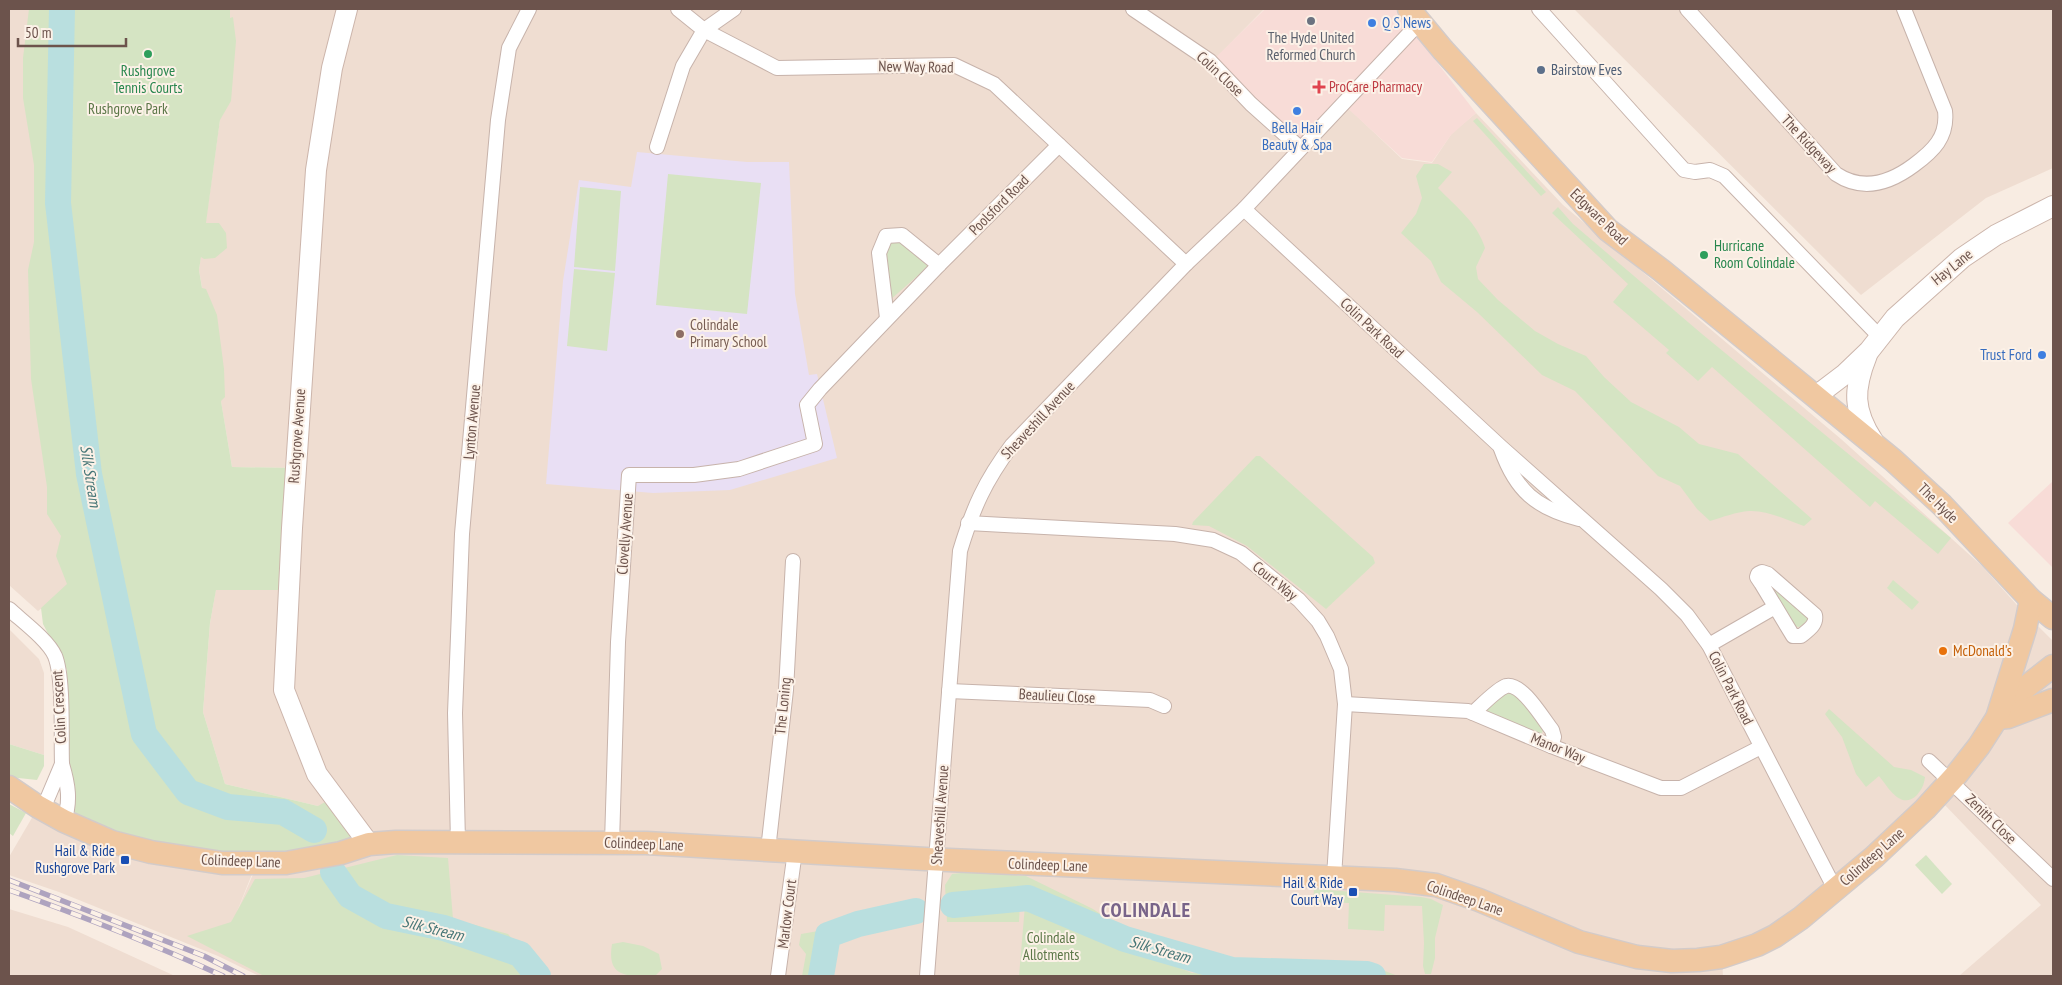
<svg xmlns="http://www.w3.org/2000/svg" width="2062" height="985" font-family="'PT Sans Narrow',sans-serif">
  <rect width="100%" height="100%" fill="#f8ece2"/>
  <!-- residential -->
  <g fill="#efddd1">
    <polygon points="9,9 35,9 72,584 38,611 9,585"/>
    <polygon points="230,9 1264,9 1211,63 1344,104 1402,159 1432,163 1452,133 1476,113 1563,205 1841,439 1982,566 2016,604 2053,641 2053,976 1959,976 2041,905 1942,802 1895,849 1722,959 1723,976 259,976 218,956 59,892 9,875 9,857 33,816 256,864 236,914 257,865 318,806 225,784 203,712 210,623 216,589 295,468 232,467 199,270 230,48"/>
    <polygon points="1574,9 2053,9 2053,168 1986,198 1861,295"/>
    <polygon points="9,629 39,659 44,673 44,755 9,744"/>
    <polygon points="9,909 68,927 175,976 9,976"/>
  </g>
  <!-- commercial -->
  <g fill="#f8dcd7">
    <polygon points="1265,9 1396,9 1476,113 1451,135 1432,162 1402,158 1344,105 1300,149 1211,62"/>
    <polygon points="2053,481 2053,568 2008,523"/>
  </g>
  <!-- education -->
  <polygon fill="#e9dff4" points="637,152 747,162 789,162 795,294 809,375 817,374 837,458 730,490 653,493 546,484 563,281 579,180 631,187"/>
  <!-- green -->
  <g fill="#d5e4c3">
    <polygon points="29,9 230,9 230,18 233,17 236,41 231,101 220,120 206,223 219,223 226,233 227,248 215,258 204,259 201,257 199,270 202,288 206,289 217,315 224,369 225,397 221,401 232,467 296,468 287,590 216,590 210,623 203,712 225,784 318,806 334,797 369,844 341,853 151,852 80,817 67,806 67,670 43,624 41,608 67,584 56,556 61,536 47,514 47,487 31,379 28,270 34,242 34,165 23,98 23,58"/>
    <polygon points="1477,118 1546,192 1541,196 1473,121"/>
    <path d="M1424 164H1438L1452 172 1438 188C1456 207 1477 222 1485 248L1476 267 1478 279 1498 300 1535 331 1558 344 1586 356 1604 377 1631 402 1679 427 1699 444 1738 454 1812 519 1804 526C1787 520 1767 510 1749 511 1736 512 1723 517 1710 521L1697 509 1680 486 1658 476 1575 391 1542 375 1477 312 1441 282 1431 261 1401 233 1416 214 1422 198 1416 176Z"/>
    <polygon points="668,174 761,183 747,314 656,305"/>
    <polygon points="580,187 621,191 615,271 574,267"/>
    <polygon points="1558,207 1573,224 1702,334 1951,538 1938,554 1875,501 1870,507 1712,367 1698,381 1666,353 1669,350 1613,302 1628,284 1552,213"/>
    <polygon points="889,241 905,242 931,264 890,300 886,256"/>
    <polygon points="574,269 615,273 607,351 567,346"/>
    <polygon points="1256,456 1260,456 1373,557 1375,563 1326,609 1247,546 1209,526 1192,525 1193,522"/>
    <polygon points="1766,579 1808,614 1808,621 1799,627 1794,626"/>
    <polygon points="1893,580 1919,602 1912,610 1887,588"/>
    <polygon points="1503,692 1515,692 1544,727 1541,736 1484,711"/>
    <path d="M1829 709 1894 767 1911 770 1925 777C1924 785 1922 789 1917 795 1901 811 1888 787 1879 776L1866 787 1856 774 1842 737 1825 714Z"/>
    <polygon points="9,744 44,755 44,766 37,780 9,777"/>
    <polygon points="9,804 26,813 13,836 9,833"/>
    <polygon points="397,855 448,858 453,919 508,934 545,976 264,976 187,936 231,922 255,879 304,878"/>
    <polygon points="1926,855 1952,884 1942,894 1915,865"/>
    <polygon points="970,872 1026,876 1093,909 1130,934 1173,950 1230,962 1275,966 1312,967 1364,963 1398,976 1310,975 1191,969 1025,902 1020,903 1019,922 947,922 945,885 952,874"/>
    <polygon points="1314,889 1421,897 1431,899 1443,905 1435,938 1435,958 1431,974 1425,974 1423,966 1424,943 1422,906 1385,905 1384,931 1348,929 1349,903 1313,902"/>
    <polygon points="1025,905 1192,973 1288,976 1019,976"/>
    <polygon points="845,919 831,942 830,976 802,976 806,954 799,945 801,934 824,930"/>
    <path d="M623 942 643 946 659 954 662 969 655 976C629 976 606 979 612 944Z"/>
  </g>
  <g fill="none" stroke-linecap="round" stroke-linejoin="round">
    <!-- river -->
    <g stroke="#b9dfdf" stroke-width="26">
      <polyline points="62,9 58,203 89,474 144,734 188,792 228,807 283,812 314,830"/>
      <polyline points="333,872 350,896 386,916 444,928 520,954 538,976"/>
      <polyline points="953,905 1028,898 1125,939 1232,970 1367,974 1373,976"/>
      <polyline points="821,976 828,935 858,924 916,911"/>
    </g>
    <!-- street casing -->
    <g stroke="#c7b3ab" stroke-width="16">
      <g id="street">
        <polyline points="678,9 704,30 777,68 954,65 994,84 1186,264"/>
        <polyline points="1133,9 1210,61 1251,104 1300,148"/>
        <polyline points="1539,9 1684,170 1695,172 1710,170 1724,176 1880,337"/>
        <path d="M1687 9 1836 174C1863 192 1890 183 1914 165 1933 151 1948 137 1945 111L1904 9"/>
        <polyline points="657,147 683,66 704,30 734,9"/>
        <polyline points="1244,209 1501,447 1661,589 1687,615 1709,645 1835,889"/>
        <polyline points="887,318 879,253 886,236 902,235 939,265"/>
        <path d="M1501 449C1516 491 1536 508 1579 519"/>
        <polyline points="968,523 1175,534 1213,540 1241,553 1299,600 1318,621 1327,636 1341,669 1345,704 1334,877"/>
        <path d="M1762 572 1768 574 1815 615C1817 625 1808 630 1801 636H1793L1761 583 1757 577 1758 574Z"/>
        <path d="M9 609C22 621 48 640 55 656 64 678 61 738 62 764"/>
        <polyline points="1709,645 1775,607"/>
        <polyline points="949,691 1150,700 1164,706"/>
        <polyline points="1345,704 1468,711 1551,746 1661,788 1681,788 1761,747"/>
        <path d="M1473 713C1481 706 1497 689 1506 686 1522 682 1543 719 1552 730L1554 737 1551 746"/>
        <polyline points="1929,761 2053,879"/>
        <path d="M43 809 62 764C68 784 71 801 64 821"/>
        <polyline points="458,842 455,713 462,534 498,120 509,48 529,9"/>
        <polyline points="612,843 618,642 629,475 694,475 739,469 815,444 807,405 820,389 939,265 1059,145"/>
        <polyline points="768,850 786,690 793,561"/>
        <polyline points="778,976 795,851"/>
        <path d="M927 976 960 551C973 508 985 481 1012 445L1186 264 1244 209 1420 22"/>
      </g>
    </g>
    <!-- secondary casing -->
    <g stroke="#ccb5ab" stroke-width="22">
      <g id="secondary">
        <polyline points="347,9 332,68 316,170 292,528 284,690 317,774 369,844"/>
        <path d="M1867 355C1853 390 1853 410 1873 441"/>
        <polyline points="1816,396 1845,374 1869,351 1895,318 1962,258 1996,235 2053,206"/>
      </g>
    </g>
    <!-- primary casing -->
    <g stroke="#d3cbc9" stroke-width="25">
      <g id="primary">
        <polyline points="1409,9 1443,50 1608,230 1661,270 1893,460 1942,505 2031,600 2053,618"/>
        <polyline points="2004,698 2013,697 2053,666"/>
        <polyline points="1997,718 2008,717 2053,700"/>
        <polyline points="9,787 37,806 64,821 112,842 151,852 222,863 286,863 341,853 369,844 396,842 646,843 926,859 1395,880 1436,885 1479,900 1579,942 1637,957 1672,961 1698,960 1721,957 1757,945 1775,936 1801,918 1874,857 1925,809 1957,774 1979,746 1997,718 2025,629 2031,600"/>
      </g>
    </g>
    <!-- street -->
    <use href="#street" stroke="#fff" stroke-width="14"/>
    <!-- secondary -->
    <use href="#secondary" stroke="#fff" stroke-width="20"/>
    <!-- primary -->
    <use href="#primary" stroke="#f0c8a1" stroke-width="22"/>
    <!-- rail casing -->
    <g stroke="#aea3bf" stroke-width="5.5">
      <g id="rail">
        <polyline points="9,880 204,956 243,976"/>
        <path d="M9 890C82 916 153 944 223 976"/>
      </g>
    </g>
    <!-- rail -->
    <use href="#rail" stroke="#fcf1e7" stroke-width="4" stroke-dasharray="11" stroke-linecap="butt"/>
  </g>
  <!-- markers -->
  <circle fill="#6b7280" stroke="#fcf1e7" stroke-width="2" cx="1311" cy="21" r="5"/>
  <g fill="#3f7fe0" stroke="#fcf1e7" stroke-width="2">
    <circle cx="1372" cy="23" r="5"/>
    <circle cx="1297" cy="111" r="5"/>
    <circle cx="2042" cy="355" r="5"/>
  </g>
  <g fill="#2e9e5b" stroke="#fcf1e7" stroke-width="2">
    <circle cx="148" cy="54" r="5"/>
    <circle cx="1704" cy="255" r="5"/>
  </g>
  <circle fill="#5c6f8a" stroke="#fcf1e7" stroke-width="2" cx="1541" cy="70" r="5"/>
  <path fill="#e0444e" stroke="#fcf1e7" stroke-width="2" d="M1316.5 79.5h5v5h5v5h-5v5h-5v-5h-5v-5h5z"/>
  <circle fill="#8d6e63" stroke="#fcf1e7" stroke-width="2" cx="680" cy="334" r="5"/>
  <circle fill="#e8710a" stroke="#fcf1e7" stroke-width="2" cx="1943" cy="651" r="5"/>
  <g fill="#1a4fb4" stroke="#fcf1e7" stroke-width="2">
    <rect x="120" y="855" width="10" height="10" rx="2.5"/>
    <rect x="1348" y="887" width="10" height="10" rx="2.5"/>
  </g>
  <g text-anchor="middle" stroke-width="4" stroke-linejoin="round" paint-order="stroke">
    <!-- shop labels -->
    <g font-size="15" fill="#366cbe" stroke="#fcf1e7" text-anchor="start">
      <text x="1382" y="28">Q S News</text>
      <text x="1297" y="133" text-anchor="middle">Bella Hair<tspan x="1297" dy="17">Beauty &amp; Spa</tspan></text>
      <text x="2032" y="360" text-anchor="end">Trust Ford</text>
    </g>
    <!-- worship labels -->
    <g font-size="15" fill="#5b616d" stroke="#fcf1e7">
      <text x="1311" y="43">The Hyde United<tspan x="1311" dy="17">Reformed Church</tspan></text>
    </g>
    <!-- street labels -->
    <g font-size="15" fill="#6c534c" stroke="#fcf1e7">
      <text transform="translate(916 67) rotate(1)" y="5">New Way Road</text>
      <text transform="translate(1220 74) rotate(43)" y="5">Colin Close</text>
      <text transform="translate(1809 144) rotate(47)" y="5">The Ridgeway</text>
      <text transform="translate(999 205) rotate(-45)" y="5">Poolsford Road</text>
      <text transform="translate(1599 217) rotate(44)" y="5">Edgware Road</text>
      <text transform="translate(1952 267) rotate(-39)" y="5">Hay Lane</text>
      <text transform="translate(1372 328) rotate(43)" y="5">Colin Park Road</text>
      <text transform="translate(1038 420) rotate(-47)" y="5">Sheaveshill Avenue</text>
      <text transform="translate(472 422) rotate(-85)" y="5">Lynton Avenue</text>
      <text transform="translate(297 436) rotate(-86)" y="5">Rushgrove Avenue</text>
      <text transform="translate(1938 503) rotate(45)" y="5">The Hyde</text>
      <text transform="translate(625 534) rotate(-86)" y="5">Clovelly Avenue</text>
      <text transform="translate(1275 581) rotate(39)" y="5">Court Way</text>
      <text transform="translate(1731 688) rotate(63)" y="5">Colin Park Road</text>
      <text transform="translate(1057 696) rotate(3)" y="5">Beaulieu Close</text>
      <text transform="translate(783 706) rotate(-84)" y="5">The Loning</text>
      <text transform="translate(59 707) rotate(-93)" y="5">Colin Crescent</text>
      <text transform="translate(1558 748) rotate(22)" y="5">Manor Way</text>
      <text transform="translate(940 815) rotate(-86)" y="5">Sheaveshill Avenue</text>
      <text transform="translate(1991 819) rotate(44)" y="5">Zenith Close</text>
      <text transform="translate(644 844) rotate(2)" y="5">Colindeep Lane</text>
      <text transform="translate(1872 857) rotate(-41)" y="5">Colindeep Lane</text>
      <text transform="translate(241 861) rotate(2)" y="5">Colindeep Lane</text>
      <text transform="translate(1048 865) rotate(2)" y="5">Colindeep Lane</text>
      <text transform="translate(1465 898) rotate(19)" y="5">Colindeep Lane</text>
      <text transform="translate(787 914) rotate(-83)" y="5">Marlow Court</text>
    </g>
    <!-- service labels -->
    <g font-size="15" fill="#4e5e75" stroke="#fcf1e7" text-anchor="start">
      <text x="1551" y="75">Bairstow Eves</text>
    </g>
    <!-- leisure labels -->
    <g font-size="15" fill="#27864d" stroke="#fcf1e7">
      <text x="148" y="76">Rushgrove<tspan x="148" dy="17">Tennis Courts</tspan></text>
      <text x="1714" y="251" text-anchor="start">Hurricane<tspan x="1714" dy="17">Room Colindale</tspan></text>
    </g>
    <!-- health labels -->
    <g font-size="15" fill="#be3a42" stroke="#fcf1e7" text-anchor="start">
      <text x="1329" y="92">ProCare Pharmacy</text>
    </g>
    <!-- park labels -->
    <g font-size="15" fill="#5c7748" stroke="#fcf1e7">
      <text x="128" y="114">Rushgrove Park</text>
      <text x="1051" y="943">Colindale<tspan x="1051" dy="17">Allotments</tspan></text>
    </g>
    <!-- education labels -->
    <g font-size="15" fill="#785e54" stroke="#fcf1e7" text-anchor="start">
      <text x="690" y="330">Colindale<tspan x="690" dy="17">Primary School</tspan></text>
    </g>
    <!-- food labels -->
    <g font-size="15" fill="#c56008" stroke="#fcf1e7" text-anchor="start">
      <text x="1953" y="656">McDonald's</text>
    </g>
    <!-- transit labels -->
    <g font-size="15" fill="#164399" stroke="#fcf1e7" text-anchor="end">
      <text x="115" y="856">Hail &amp; Ride<tspan x="115" dy="17">Rushgrove Park</tspan></text>
      <text x="1343" y="888">Hail &amp; Ride<tspan x="1343" dy="17">Court Way</tspan></text>
    </g>
    <!-- water labels -->
    <g font-size="16" font-style="italic" fill="#467677" stroke="#fcf1e7">
      <text transform="translate(91 476) rotate(81)" y="6">Silk Stream</text>
      <text transform="translate(433 928) rotate(14)" y="6">Silk Stream</text>
      <text transform="translate(1160 949) rotate(16)" y="6">Silk Stream</text>
    </g>
    <!-- district labels -->
    <g font-size="20" font-weight="bold" letter-spacing="1" fill="#786489" stroke="#fcf1e7">
      <text x="1146" y="917">COLINDALE</text>
    </g>
  </g>
  <!-- border -->
  <rect width="2062" height="985" fill="none" stroke="#6c534c" stroke-width="20"/>
  <!-- scale -->
  <path d="M18 38v8h108v-8" fill="none" stroke="#6c534c" stroke-width="2.5"/>
  <text x="25" y="38" font-size="15" fill="#6c534c" stroke="#fcf1e7" stroke-width="4" paint-order="stroke">50 m</text>
</svg>
